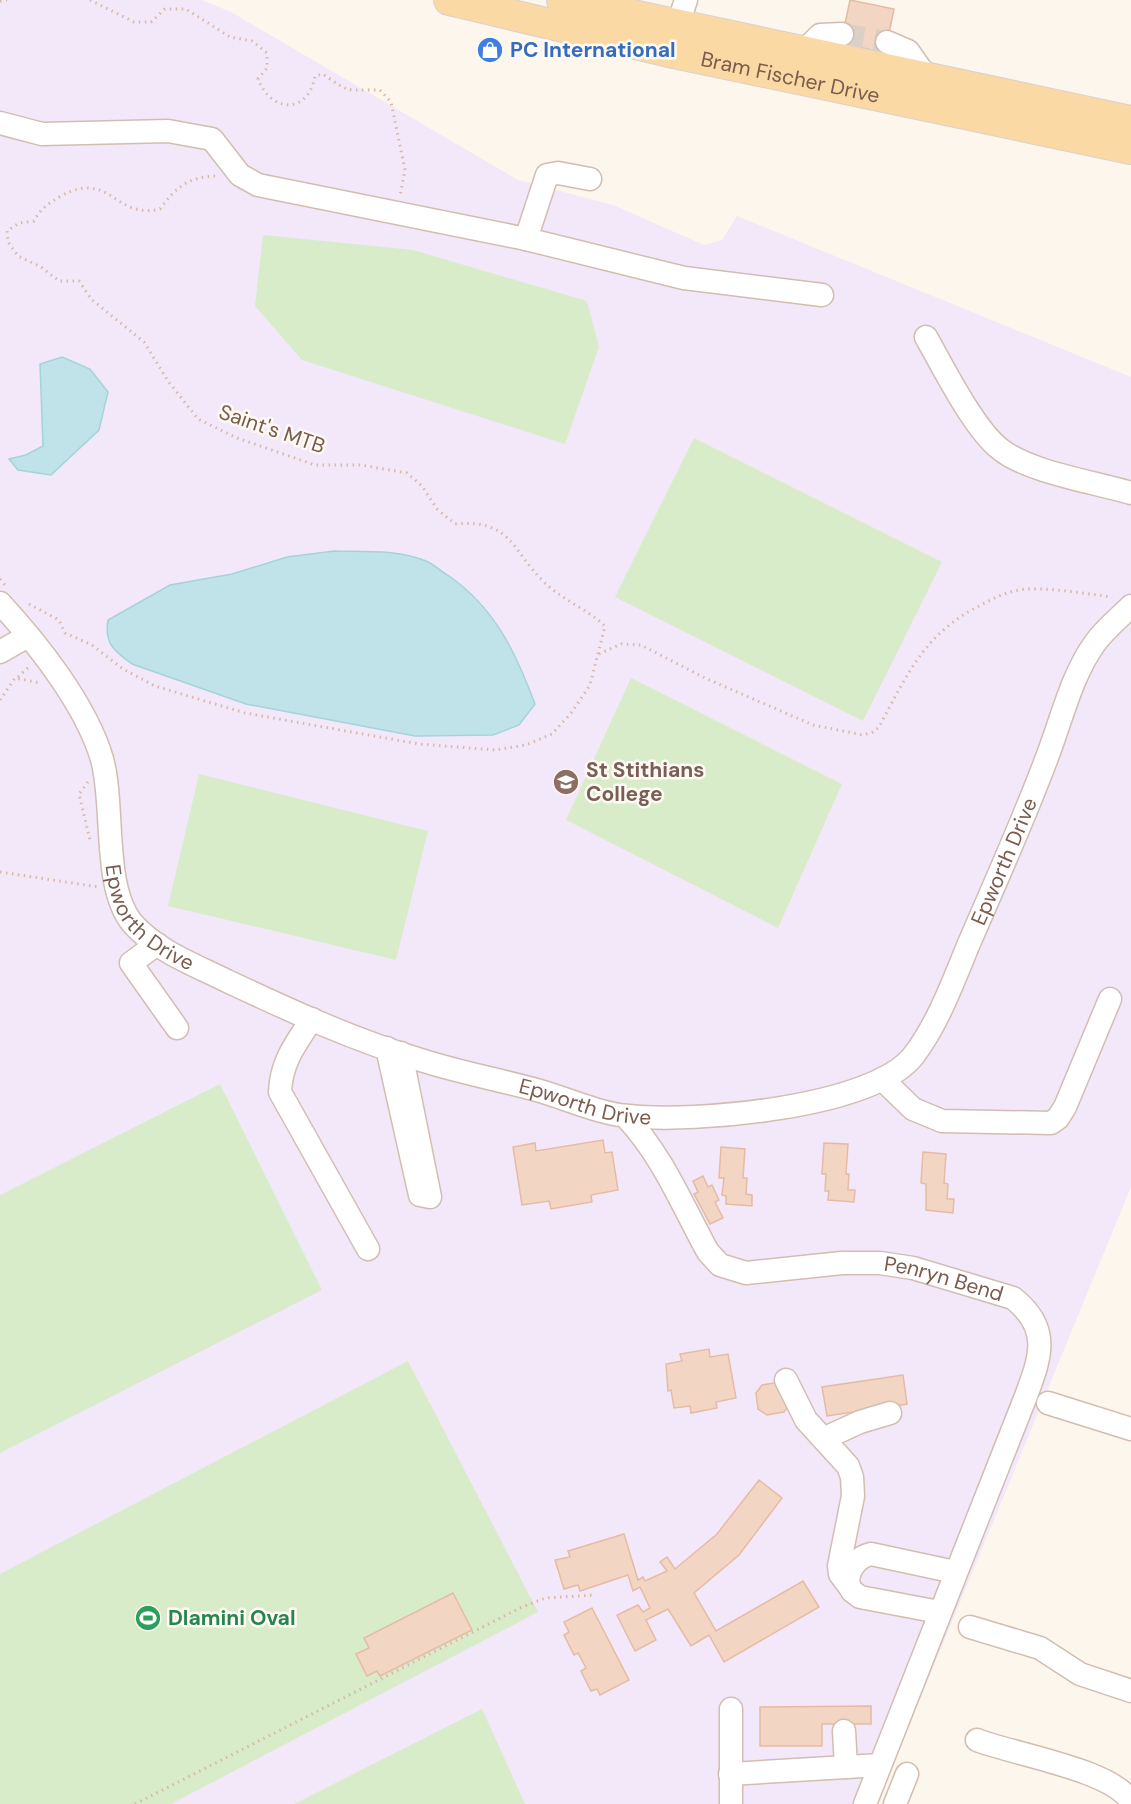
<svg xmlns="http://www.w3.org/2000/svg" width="1131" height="1804" font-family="'DM Sans',sans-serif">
  <rect width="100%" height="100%" fill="#fdf6ec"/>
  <!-- education -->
  <polygon fill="#f3e8fa" points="0,0 202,0 231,12 518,180 613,205 704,245 722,240 737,216 1131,377 1131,1187 877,1804 0,1804"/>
  <!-- green -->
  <g fill="#d8ecc9">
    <polygon points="263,235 413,250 587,301 599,347 565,444 302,360 255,306"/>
    <polygon points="694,438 942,562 863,721 615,597"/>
    <polygon points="631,678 842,784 778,928 566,820"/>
    <polygon points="199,774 428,831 396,960 168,906"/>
    <polygon points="220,1084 322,1290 0,1453 0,1195"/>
    <polygon points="408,1361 538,1612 171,1804 0,1804 0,1574"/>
    <polygon points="482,1709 525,1804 294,1804"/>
  </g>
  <!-- water -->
  <g fill="#bfe3e8" stroke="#a5d3da" stroke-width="1.5">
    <polygon points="62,357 90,369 108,392 99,430 51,475 18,470 9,459 26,455 43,446 40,364"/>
    <path d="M334 551C363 552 398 549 426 561 434 564 441 572 449 576 495 608 516 653 535 704L519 725 493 735 415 736 246 704 132 664C114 651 104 643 108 620L170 585 232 574 287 557Z"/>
  </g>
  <!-- building -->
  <g fill="#f3d5c3" stroke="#e6bba3" stroke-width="1.5">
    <polygon points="850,0 894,9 885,53 841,43"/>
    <polygon points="603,1140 605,1153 612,1152 618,1190 591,1195 592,1202 551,1209 549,1201 522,1205 513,1147 535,1143 536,1151"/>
    <polygon points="824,1143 848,1144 846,1174 849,1174 848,1190 855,1190 854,1202 828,1200 829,1191 825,1191 826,1174 822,1174"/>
    <polygon points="721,1147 745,1149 743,1178 747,1178 746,1194 752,1195 752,1206 726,1204 726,1196 722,1195 724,1178 719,1178"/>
    <polygon points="923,1152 946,1154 944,1183 948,1184 947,1199 954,1199 953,1213 926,1210 926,1184 921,1183"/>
    <polygon points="703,1176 708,1187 712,1185 719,1200 715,1202 723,1218 710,1224 694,1194 698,1192 693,1181"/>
    <polygon points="709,1349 710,1357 728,1354 736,1398 716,1402 717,1408 691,1413 690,1406 674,1408 671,1390 668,1391 666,1364 682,1361 680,1354"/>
    <polygon points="903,1375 907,1404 827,1416 822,1387"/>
    <polygon points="779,1382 790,1404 784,1412 767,1415 758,1409 756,1393 762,1385"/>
    <polygon points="759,1480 782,1498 739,1555 694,1593 716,1631 803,1581 819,1607 724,1662 709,1635 691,1646 668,1609 646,1620 656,1640 635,1651 617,1615 638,1605 643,1612 650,1608 640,1587 633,1591 628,1575 580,1591 578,1585 564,1589 555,1560 570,1557 568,1551 624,1534 638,1580 643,1577 645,1581 667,1571 660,1562 667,1557 675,1569 717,1534"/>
    <polygon points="453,1593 472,1630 380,1676 377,1671 367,1676 356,1654 369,1648 364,1638"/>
    <polygon points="592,1608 629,1680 600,1695 597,1689 591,1691 581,1671 586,1668 578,1653 574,1655 564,1635 569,1632 564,1622"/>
    <polygon points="871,1706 871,1724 822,1724 822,1746 760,1746 760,1707"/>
  </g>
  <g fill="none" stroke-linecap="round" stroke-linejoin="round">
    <!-- minor-tunnel -->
    <polyline stroke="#dcd0c4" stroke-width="22" stroke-dasharray="22 11" stroke-linecap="butt" points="842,34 887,42"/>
    <!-- minor casing -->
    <g stroke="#d1beb0" stroke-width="25">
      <g id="minor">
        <polyline points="673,39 686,0"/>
        <polyline points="887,42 908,51 927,78"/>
        <polyline points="803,52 820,35 842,34"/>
        <polyline points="0,123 42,134 168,131 212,139 240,175 258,185 526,239 684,278 822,295"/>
        <polyline points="526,239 547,175 558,173 590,179"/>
        <path d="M926 337C943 367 974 429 1000 449 1028 472 1094 482 1131 493"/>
        <path id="s1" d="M0 603C38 644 86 705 102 759 115 806 102 888 133 924 157 951 195 965 227 981 291 1011 356 1041 424 1061 462 1073 501 1080 540 1091 568 1099 600 1114 629 1116 693 1123 874 1108 914 1055 939 1022 954 979 970 941 996 881 1023 821 1046 760 1061 722 1071 676 1095 643 1105 629 1119 618 1131 606"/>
        <polyline points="0,652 28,636"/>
        <polyline points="157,944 131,963 177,1028"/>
        <path d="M312 1019C296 1043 281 1062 280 1092L368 1249"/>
        <polyline points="387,1048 420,1195 430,1197 401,1053"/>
        <polyline points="882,1079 913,1109 942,1121 1051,1123 1058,1118 1065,1107 1110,999"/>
        <path id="s2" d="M625 1116C663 1156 682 1205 708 1252L720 1265 746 1273 842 1263H880L913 1268 1013 1298C1051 1328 1041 1356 1026 1396L865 1804"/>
        <polyline points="786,1380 806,1420 848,1466 852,1477 853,1496 839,1566 840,1574 849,1586"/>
        <polyline points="1048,1403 1131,1429"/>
        <polyline points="825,1438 860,1422 890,1413"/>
        <path d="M939 1612 860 1597 852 1591 848 1583C848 1569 857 1557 871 1554L955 1572"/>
        <polyline points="970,1627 1040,1648 1080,1674 1131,1691"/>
        <polyline points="844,1731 846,1767"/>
        <path d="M977 1740C1012 1754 1114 1770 1131 1802"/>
        <polyline points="730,1774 880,1765"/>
        <polyline points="731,1804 731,1709"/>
        <polyline points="895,1804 907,1774"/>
      </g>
    </g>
    <!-- major casing -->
    <g stroke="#dad1cd" stroke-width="32">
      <g id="major">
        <path id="s3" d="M449 0 669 52 1131 149"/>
        <polyline points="562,0 1131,121"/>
      </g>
    </g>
    <!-- path -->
    <g stroke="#d9b8a5" stroke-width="3" stroke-dasharray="1.5 4.5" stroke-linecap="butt">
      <path d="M90 0 134 22H151L165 9H186L230 37 252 41 267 53V68L258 79C271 113 308 115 315 76L323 74C353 95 345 89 380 90L391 102 405 170 400 196"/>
      <polyline points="0,1 7,0"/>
      <polyline points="0,579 5,585"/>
      <path d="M29 604 59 620 65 633 92 645 123 669 155 686 245 713 419 744 495 750 526 745 552 734 572 712 590 685 605 626C586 608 562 600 544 582 511 550 512 519 455 524L437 509 422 486 407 473 361 465H315L237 438 198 419 168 381 144 342 91 299 79 281H59L41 267 18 256 8 242 7 231 19 223 34 221C40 209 49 203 61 196 111 169 114 220 160 209 177 186 188 177 217 176"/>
      <path d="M599 654 621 644 641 645 705 678 813 725 863 735 873 732 879 727C908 673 925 632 983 604 999 595 1016 588 1035 589 1061 589 1087 594 1112 597"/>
      <polyline points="18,677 30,666"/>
      <polyline points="0,700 15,678 40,683"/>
      <polyline points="88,782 79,794 90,840"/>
      <polyline points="0,872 99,887"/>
      <polyline points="135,1804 520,1608 545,1598 596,1595"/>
    </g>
    <!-- minor -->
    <use href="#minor" stroke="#fff" stroke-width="22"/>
    <!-- major -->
    <use href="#major" stroke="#fbd9a5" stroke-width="30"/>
  </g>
  <!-- icons -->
  <defs>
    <g id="shop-disc" transform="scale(1.35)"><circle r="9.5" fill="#3f7fe0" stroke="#fffaf3"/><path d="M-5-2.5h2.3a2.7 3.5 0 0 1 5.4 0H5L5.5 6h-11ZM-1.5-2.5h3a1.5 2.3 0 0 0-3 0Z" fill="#fff"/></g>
    <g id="school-disc" transform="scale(1.35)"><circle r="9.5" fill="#8d6e63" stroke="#fffaf3"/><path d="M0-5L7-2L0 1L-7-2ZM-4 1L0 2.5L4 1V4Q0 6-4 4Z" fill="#fff"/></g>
    <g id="stadium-disc" transform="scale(1.35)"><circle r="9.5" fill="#2e9e5b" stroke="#fffaf3"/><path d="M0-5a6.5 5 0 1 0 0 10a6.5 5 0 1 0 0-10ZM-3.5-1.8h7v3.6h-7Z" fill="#fff"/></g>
  </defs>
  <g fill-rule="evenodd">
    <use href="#shop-disc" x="490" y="50"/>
    <use href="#school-disc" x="566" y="782"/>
    <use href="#stadium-disc" x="148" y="1618"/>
  </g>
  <g text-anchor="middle" stroke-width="5" stroke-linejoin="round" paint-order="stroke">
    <!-- shop labels -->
    <g font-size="21" font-weight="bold" fill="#366cbe" stroke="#fffaf3" text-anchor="start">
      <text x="510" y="57">PC International</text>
    </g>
    <!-- street labels -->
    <g font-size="21" fill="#7a5c4d" stroke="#fffaf3">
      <text dy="7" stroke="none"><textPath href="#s3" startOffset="350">Bram Fischer Drive</textPath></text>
      <text transform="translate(272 429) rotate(19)" y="7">Saint's MTB</text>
      <text dy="7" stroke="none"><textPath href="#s1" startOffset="1406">Epworth Drive</textPath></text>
      <text dy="7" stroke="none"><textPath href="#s1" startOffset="362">Epworth Drive</textPath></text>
      <text dy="7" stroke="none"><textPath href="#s1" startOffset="848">Epworth Drive</textPath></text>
      <text dy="7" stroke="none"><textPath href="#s2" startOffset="405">Penryn Bend</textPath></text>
    </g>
    <!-- education labels -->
    <g font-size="21" font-weight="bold" fill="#785e54" stroke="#fffaf3" text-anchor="start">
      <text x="586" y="777">St Stithians<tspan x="586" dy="24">College</tspan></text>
    </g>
    <!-- leisure labels -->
    <g font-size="21" font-weight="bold" fill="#27864d" stroke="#fffaf3" text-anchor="start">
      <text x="168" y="1625">Dlamini Oval</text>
    </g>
  </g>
</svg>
